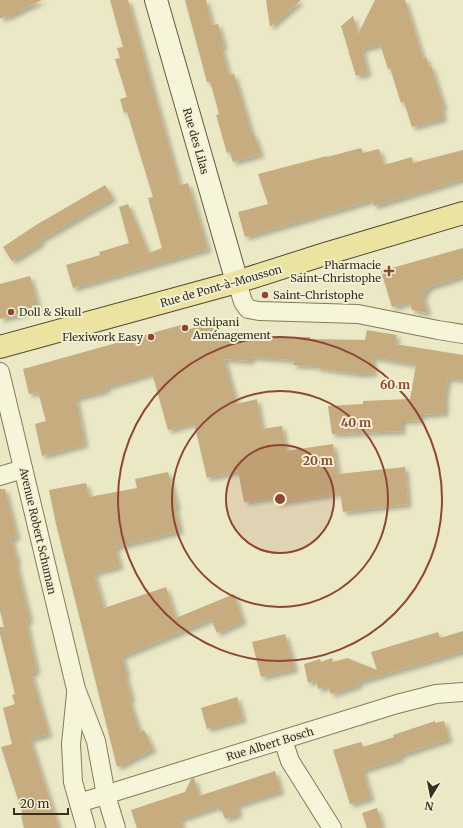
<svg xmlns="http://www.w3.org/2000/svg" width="463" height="828" font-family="Merriweather,serif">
  <defs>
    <filter id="shadow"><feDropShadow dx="3.5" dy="3.5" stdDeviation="2" flood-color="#0004"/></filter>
  </defs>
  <rect width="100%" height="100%" fill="#ebe8c6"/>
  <!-- building -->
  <g fill="#c7ac7f" filter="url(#shadow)">
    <polygon points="0,0 42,0 7,17 6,16 0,19"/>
    <polygon points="110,0 128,0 180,185 188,183 208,249 73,288 66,265 100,255 99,252 129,243 119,207 128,204 149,253 162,248 148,198 153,197 127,112 124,113 120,99 127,97 115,59 120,58 117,48 123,47"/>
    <polygon points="185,0 206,0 212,25 218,24 224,46 221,47 229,75 234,74 252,134 254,134 261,154 233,162 230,152 227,153 216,115 219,114 215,99 210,82 207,82"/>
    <polygon points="266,0 301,0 270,27"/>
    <polygon points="375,0 405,0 423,58 426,57 429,67 431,66 444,107 441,108 444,118 412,127 404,102 401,103 390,68 388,69 380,44 362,49 368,73 356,76 349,53 348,54 349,52 341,26 353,16 358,34"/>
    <polygon points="361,148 363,153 379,149 384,165 412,157 413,163 463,150 463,179 374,206 372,200 245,237 238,212 268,204 258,174 327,156 327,157"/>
    <polygon points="105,185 113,198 40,240 41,243 12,261 3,247 36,225"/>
    <polygon points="463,248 463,276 429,287 423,296 428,313 412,310 410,302 392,307 381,271"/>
    <polygon points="30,276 39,309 0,319 0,284"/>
    <polygon points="211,323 214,333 293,338 293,337 310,337 310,339 365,340 367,330 397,335 395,344 463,355 463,380 448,378 445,394 445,413 420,415 420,420 402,421 402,431 332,434 328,406 363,404 363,401 410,399 416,365 372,357 374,373 360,374 317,368 317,366 293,365 294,360 251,357 251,361 224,359 237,404 257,399 262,429 282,426 286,451 333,444 338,474 405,467 408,504 343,512 340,493 276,503 275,497 244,502 238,471 207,478 194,423 168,430 152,373 106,387 107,390 76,398 85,444 42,456 35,424 46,421 38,392 29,394 23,369 181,325 183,331"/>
    <polygon points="168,472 177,505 175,506 180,531 115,547 120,566 94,573 104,608 166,587 176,618 234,594 243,621 217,633 211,619 122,656 127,674 125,674 132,698 129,699 140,732 144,730 153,749 117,767 56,524 49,490 86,483 89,497 137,488 135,479"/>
    <polygon points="0,489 5,489 17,537 11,538 18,562 16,563 30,620 26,621 37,671 31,673 49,734 30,739 59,828 24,828 21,816 23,815 1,747 12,744 3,708 15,704 12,695 15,694 0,634 0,627 4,627 0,611"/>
    <polygon points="463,631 463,651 358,682 359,685 331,694 328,686 318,689 316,680 308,683 304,664 320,659 321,662 332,658 333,662 347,658 377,670 371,652 438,632 440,638"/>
    <polygon points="285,634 295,669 261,677 252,642"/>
    <polygon points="237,697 243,719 207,729 201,708"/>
    <polygon points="435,721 435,723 444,721 449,739 400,755 401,758 363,770 371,798 350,804 333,750 361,742 363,747 394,737 393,735"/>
    <polygon points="275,771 281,791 237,805 239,814 225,819 222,810 219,811 218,806 180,819 183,828 137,828 131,810 185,792 191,779 194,778 199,796"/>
    <polygon points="377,808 383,828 367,828 362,813"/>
  </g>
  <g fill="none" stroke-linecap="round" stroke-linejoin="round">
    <!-- street casing -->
    <g stroke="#857b5d" stroke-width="20">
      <g id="street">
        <polyline points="237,282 243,302 248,309 259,311 358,314 438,330 463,334"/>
        <polyline points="0,372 76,689 96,741 106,795 116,828"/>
        <polyline points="0,476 23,469"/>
        <polyline points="76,694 71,744 73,782 86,828"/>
        <polyline points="283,740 290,761 332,828"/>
        <polyline points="79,803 397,704 436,694 463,692"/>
      </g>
    </g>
    <!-- secondary casing -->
    <g stroke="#675c40" stroke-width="24">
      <polyline id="secondary" points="156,0 237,282"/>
    </g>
    <!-- primary casing -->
    <g stroke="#544931" stroke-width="24">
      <polyline id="primary" points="0,347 237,282 325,254 463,213"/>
    </g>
    <!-- street -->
    <use href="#street" stroke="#f6f4d9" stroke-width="18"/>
    <!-- secondary -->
    <use href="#secondary" stroke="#f6f4d9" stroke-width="22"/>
    <!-- primary -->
    <use href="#primary" stroke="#ebe4a1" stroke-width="22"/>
  </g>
  <!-- distance rings -->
  <circle cx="280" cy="499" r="54" fill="#904532" fill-opacity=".12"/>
  <g fill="none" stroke="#904532" stroke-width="2">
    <circle cx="280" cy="499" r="54"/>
    <circle cx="280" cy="499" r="108"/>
    <circle cx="280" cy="499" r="162"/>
  </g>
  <!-- markers -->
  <g fill="#904532" stroke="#f3f1d5" stroke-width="1.5">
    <path d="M387 265h4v4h4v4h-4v4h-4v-4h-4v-4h4z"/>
    <circle cx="265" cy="295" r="4"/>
    <circle cx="11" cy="312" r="4"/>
    <circle cx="185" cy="328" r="4"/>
    <circle cx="151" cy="337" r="4"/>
  </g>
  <g text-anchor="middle" stroke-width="4" stroke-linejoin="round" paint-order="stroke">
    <!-- street labels -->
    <g font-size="11" fill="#373020" stroke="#f3f1d5">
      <text transform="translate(196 141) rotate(74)" y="4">Rue des Lilas</text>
      <text transform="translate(221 286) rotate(-16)" y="4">Rue de Pont-à-Mousson</text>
      <text transform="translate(38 531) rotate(77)" y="4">Avenue Robert Schuman</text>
      <text transform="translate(270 744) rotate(-17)" y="4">Rue Albert Bosch</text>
    </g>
    <!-- poi labels -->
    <g font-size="11" fill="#373020" stroke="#f3f1d5" text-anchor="start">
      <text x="381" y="269" text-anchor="end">Pharmacie<tspan x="381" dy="13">Saint-Christophe</tspan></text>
      <text x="273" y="299">Saint-Christophe</text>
      <text x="19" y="316">Doll &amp; Skull</text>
      <text x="193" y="326">Schipani<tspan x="193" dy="13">Aménagement</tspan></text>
      <text x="143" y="341" text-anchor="end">Flexiwork Easy</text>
    </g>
  </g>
  <circle cx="280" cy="499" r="6" fill="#904532" stroke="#f3f1d5" stroke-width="2"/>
  <g font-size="12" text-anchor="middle" font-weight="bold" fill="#904532" stroke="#f3f1d5" stroke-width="4" stroke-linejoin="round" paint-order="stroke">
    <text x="395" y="389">60 m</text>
    <text x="356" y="427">40 m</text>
    <text x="318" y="465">20 m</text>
  </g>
  <!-- north arrow -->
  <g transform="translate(431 796) rotate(190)" stroke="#f3f1d5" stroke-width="3" paint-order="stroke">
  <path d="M0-3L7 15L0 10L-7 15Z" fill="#373020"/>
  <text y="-6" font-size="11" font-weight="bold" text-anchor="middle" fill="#373020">N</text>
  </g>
  <!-- scale -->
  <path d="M14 808v6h54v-6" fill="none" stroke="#373020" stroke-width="2"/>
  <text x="20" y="808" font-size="12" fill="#373020" stroke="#f3f1d5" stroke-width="3" paint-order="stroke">20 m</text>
</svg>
